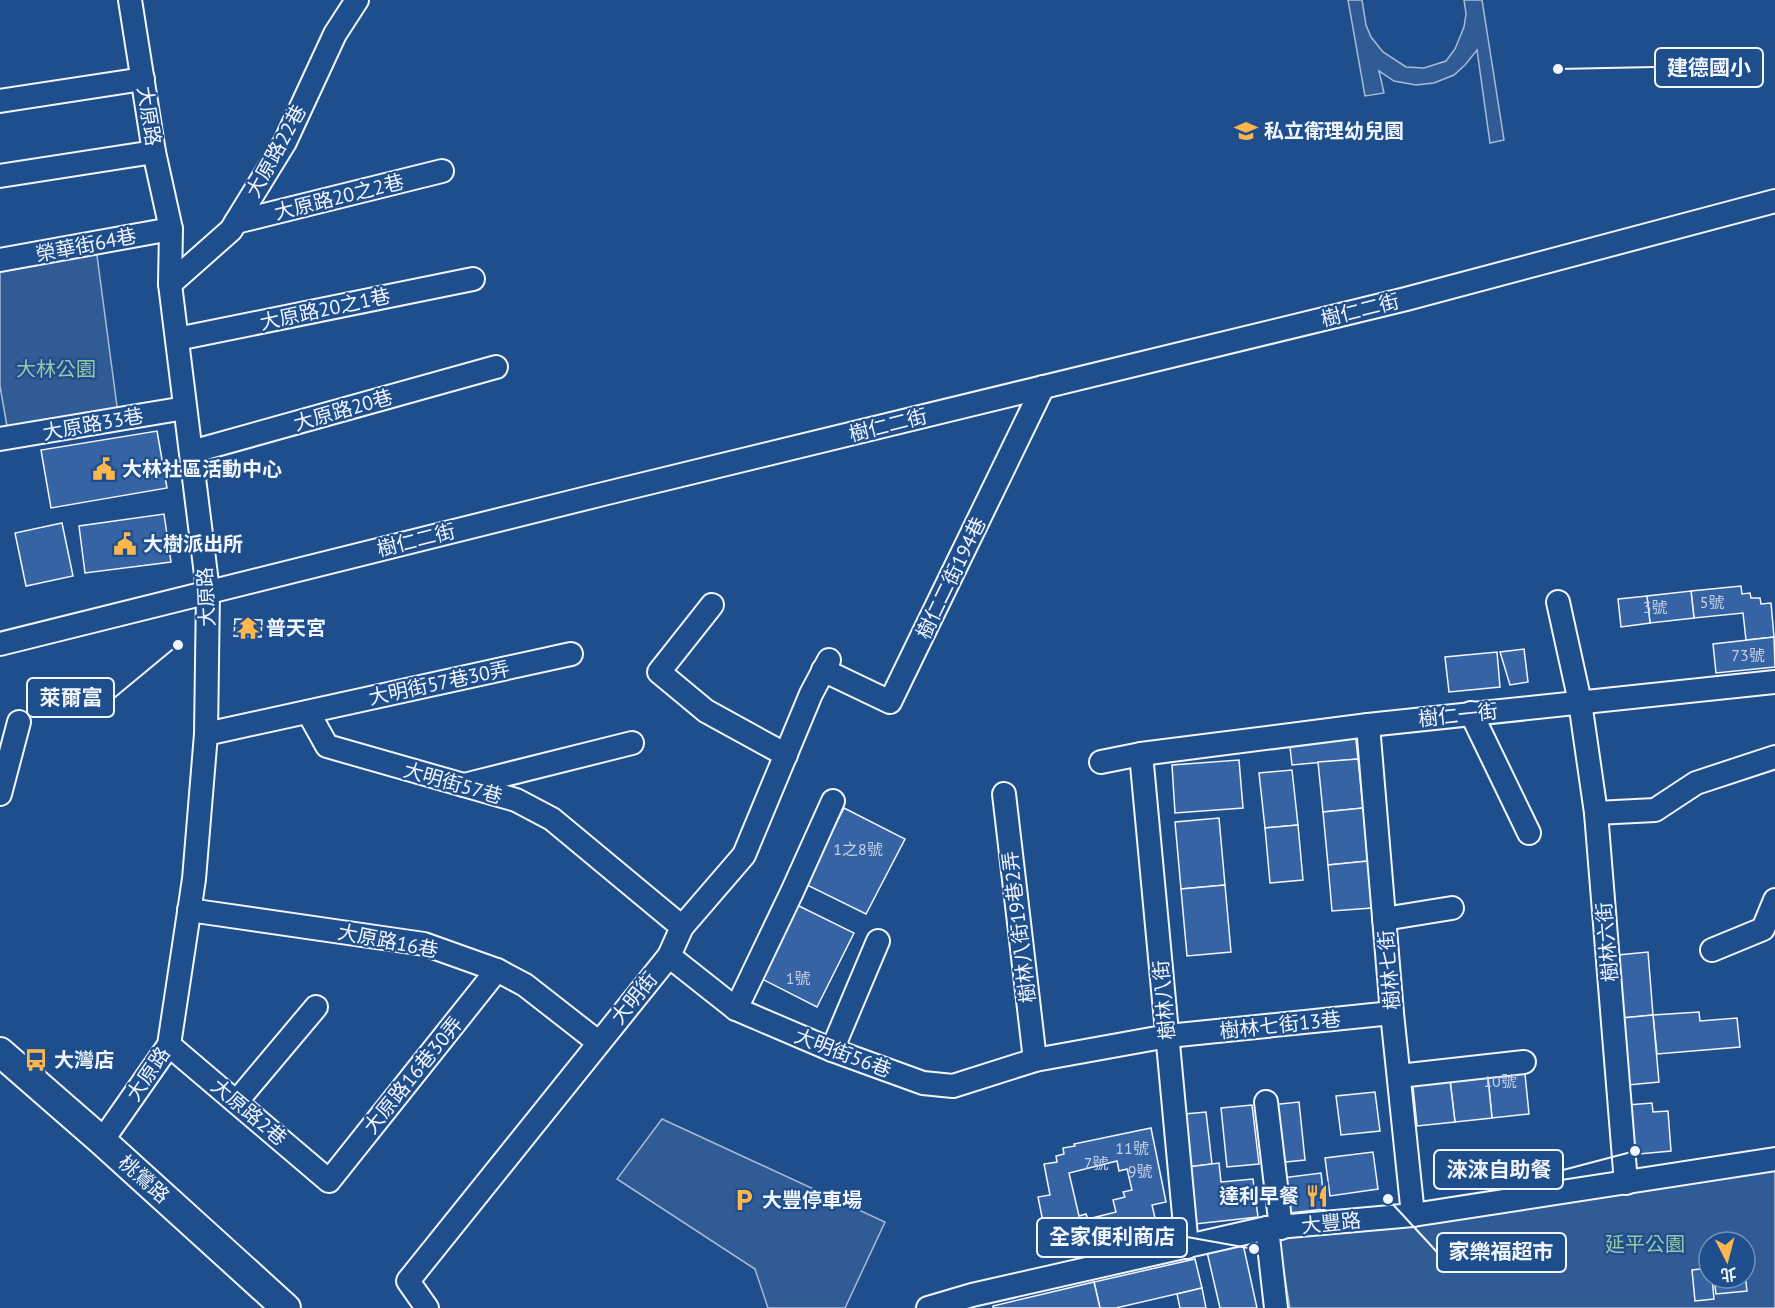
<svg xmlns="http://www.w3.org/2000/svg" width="1775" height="1308" font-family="'PT Sans','Noto Sans TC',sans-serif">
  <rect width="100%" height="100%" fill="#1f4e8c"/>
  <!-- built -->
  <g fill="#305b95" stroke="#a8bbd7" stroke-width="1.5" fill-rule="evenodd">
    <polygon points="1348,0 1362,0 1366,25 1371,37 1383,52 1406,67 1424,68 1446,61 1455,49 1464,27 1466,14 1464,0 1482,0 1504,140 1490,143 1477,50 1465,65 1454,75 1434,83 1416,85 1394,81 1379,71 1384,93 1365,96"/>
    <polygon points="96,248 118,414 9,438 0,386 0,266"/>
    <polygon points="662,1119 885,1222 845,1308 768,1308 755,1269 617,1179"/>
    <path d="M1775 1160V1308H1290L1278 1238ZM1709 1242H1745V1278H1709Z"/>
  </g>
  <!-- building -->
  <g fill="#3563a3" stroke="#f2f6ff" stroke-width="1.5" fill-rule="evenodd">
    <polygon points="157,431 167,488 51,508 41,450"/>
    <polygon points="164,514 171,562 85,573 79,526"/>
    <polygon points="62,523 73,576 26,586 15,533"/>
    <polygon points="1741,586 1742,594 1750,593 1751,598 1760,598 1761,604 1771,603 1774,637 1746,640 1743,613 1694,618 1691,591"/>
    <polygon points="1691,591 1694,618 1650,623 1647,596"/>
    <polygon points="1647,596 1650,623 1621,627 1618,599"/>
    <polygon points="235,619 262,620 261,637 234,636"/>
    <polygon points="1774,637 1775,667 1716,673 1713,644"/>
    <polygon points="1524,649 1528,682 1510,685 1500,652"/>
    <polygon points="1497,652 1500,687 1449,692 1445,657"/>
    <polygon points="1355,731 1358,759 1292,765 1289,738"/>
    <polygon points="1358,759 1363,808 1323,812 1318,762"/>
    <polygon points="1239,760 1243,808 1175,813 1172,765"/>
    <polygon points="1292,770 1298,825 1265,828 1259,773"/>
    <polygon points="844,808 905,839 866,914 805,884"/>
    <polygon points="1363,808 1368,861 1328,865 1323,812"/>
    <polygon points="1219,818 1225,885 1181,889 1175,822"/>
    <polygon points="1298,825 1303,880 1270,883 1265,828"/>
    <polygon points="1368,861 1372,908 1332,911 1328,865"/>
    <polygon points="1225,885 1231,952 1187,956 1181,889"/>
    <polygon points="797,905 854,933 817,1007 760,978"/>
    <polygon points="1648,952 1653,1015 1622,1018 1618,955"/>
    <polygon points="1699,1012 1700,1021 1737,1018 1740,1047 1657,1054 1653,1015"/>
    <polygon points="1653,1015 1659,1082 1628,1085 1622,1018"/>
    <polygon points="1524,1064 1529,1114 1492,1118 1487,1068"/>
    <polygon points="1487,1068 1492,1118 1455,1122 1449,1072"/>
    <polygon points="1449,1072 1455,1122 1417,1126 1412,1077"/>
    <polygon points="1375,1092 1380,1131 1341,1135 1336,1096"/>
    <polygon points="1299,1102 1305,1160 1276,1163 1270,1105"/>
    <polygon points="1652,1103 1653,1112 1668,1111 1671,1151 1628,1155 1627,1105"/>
    <polygon points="1252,1105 1259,1164 1227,1167 1221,1108"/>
    <polygon points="1206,1112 1212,1164 1180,1168 1174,1115"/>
    <path d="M1151 1128 1166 1202 1152 1205 1156 1222 1138 1226 1140 1239 1050 1257 1038 1197 1050 1195 1044 1164 1057 1162 1056 1156 1064 1154 1063 1148 1075 1146 1074 1144ZM1117 1161 1119 1171 1127 1169 1132 1190 1123 1192 1125 1197 1113 1200 1116 1212 1088 1219 1086 1214 1079 1216 1069 1173Z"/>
    <polygon points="1373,1152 1378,1189 1330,1196 1325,1158"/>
    <polygon points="1219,1163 1221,1182 1253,1179 1258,1217 1186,1225 1180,1168"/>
    <polygon points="1321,1173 1325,1209 1272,1215 1267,1180"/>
    <polygon points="1243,1244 1257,1308 1220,1308 1207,1252"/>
    <polygon points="1195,1259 1202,1288 1116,1308 1100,1308 1094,1282"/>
    <polygon points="1709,1268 1709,1278 1712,1278 1714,1299 1695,1301 1692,1270"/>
    <polygon points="1745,1274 1747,1291 1716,1294 1714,1278 1745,1278"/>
    <polygon points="1094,1282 1100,1308 993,1308 993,1306"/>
    <polygon points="1202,1288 1206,1308 1180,1308 1177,1294"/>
  </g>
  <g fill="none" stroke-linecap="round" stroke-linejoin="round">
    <!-- minor casing -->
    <g stroke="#f2f6ff" stroke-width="26">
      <g id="minor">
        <polyline points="0,101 143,79"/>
        <polyline points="0,176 154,152"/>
        <polyline points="236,222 442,171"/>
        <polyline points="0,260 171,229"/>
        <polyline points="170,284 231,230 285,142 335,34 357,0"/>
        <polyline points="177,339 473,279"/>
        <polyline points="0,439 185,408"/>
        <polyline points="191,452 496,367"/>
        <polyline points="1558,602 1580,702 1596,813 1626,1183"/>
        <polyline points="712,605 659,672 706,711 786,755"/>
        <polyline points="0,644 599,495 1406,299 1775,201"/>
        <polyline points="823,670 890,702 1043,387"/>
        <polyline points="308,712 327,746 516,800 552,819 682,927"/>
        <polyline points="1471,713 1529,833"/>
        <polyline points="1368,725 1392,1013 1413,1215"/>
        <polyline points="206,734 571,654"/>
        <polyline points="1141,754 1187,1247"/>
        <polyline points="1101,762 1141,754 1368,725 1775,682"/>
        <polyline points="464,785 632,743"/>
        <polyline points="0,794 19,722"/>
        <polyline points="1004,794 1035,1060"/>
        <polyline points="1596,813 1655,810 1696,783 1775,757"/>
        <polyline points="189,910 424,944 497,970 525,985 598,1042"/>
        <polyline points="1384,919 1452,908"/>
        <polyline points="1712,950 1763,929 1775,900"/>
        <polyline points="669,956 736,1009 832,1050 923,1083 953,1086 1035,1060 1168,1036 1392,1013"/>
        <polyline points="736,1009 792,892 833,801"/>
        <polyline points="169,1045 329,1181 497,970"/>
        <polyline points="832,1050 878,941"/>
        <polyline points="1399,1076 1524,1062"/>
        <polyline points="237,1101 316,1007"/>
        <polyline points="1266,1102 1281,1228"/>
        <polyline points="102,1141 169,1045 194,879 206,734 208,591 170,284 171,229 154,152 130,0"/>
        <polyline points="1267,1228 1276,1308"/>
        <polyline points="427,1308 408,1281 669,956 682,927 744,855 811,694 829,660"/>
        <polyline points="928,1308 972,1295 1267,1228 1413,1215 1775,1159"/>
      </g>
    </g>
    <!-- major casing -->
    <g stroke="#f2f6ff" stroke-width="32">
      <polyline id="major" points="0,1052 102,1141 286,1308"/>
    </g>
    <!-- minor -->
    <use href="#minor" stroke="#1f4e8c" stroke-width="22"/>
    <!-- major -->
    <use href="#major" stroke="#1f4e8c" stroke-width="28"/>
  </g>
  <!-- icons -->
  <defs>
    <g id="school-bare" transform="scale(1.8)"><path d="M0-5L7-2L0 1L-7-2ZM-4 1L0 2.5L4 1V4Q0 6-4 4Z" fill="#ffb74d" stroke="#1f4e8c" stroke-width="2.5" paint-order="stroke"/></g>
    <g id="civic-bare" transform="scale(1.8)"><path d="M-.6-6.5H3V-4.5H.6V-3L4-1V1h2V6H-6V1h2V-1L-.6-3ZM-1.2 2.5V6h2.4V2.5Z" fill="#ffb74d" stroke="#1f4e8c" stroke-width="2.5" paint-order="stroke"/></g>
    <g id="temple-bare" transform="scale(1.8)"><path d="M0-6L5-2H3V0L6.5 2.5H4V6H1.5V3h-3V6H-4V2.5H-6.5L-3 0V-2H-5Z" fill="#ffb74d" stroke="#1f4e8c" stroke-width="2.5" paint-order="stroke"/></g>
    <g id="bus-bare" transform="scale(1.8)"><path d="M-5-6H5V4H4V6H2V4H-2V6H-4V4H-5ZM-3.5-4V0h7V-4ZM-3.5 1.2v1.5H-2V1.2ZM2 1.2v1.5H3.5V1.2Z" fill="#ffb74d" stroke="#1f4e8c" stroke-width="2.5" paint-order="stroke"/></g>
    <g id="restaurant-bare" transform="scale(1.8)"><path d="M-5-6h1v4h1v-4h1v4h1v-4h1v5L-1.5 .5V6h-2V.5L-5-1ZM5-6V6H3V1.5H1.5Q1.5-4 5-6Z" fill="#ffb74d" stroke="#1f4e8c" stroke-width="2.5" paint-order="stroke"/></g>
    <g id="parking-bare" transform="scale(1.8)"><path d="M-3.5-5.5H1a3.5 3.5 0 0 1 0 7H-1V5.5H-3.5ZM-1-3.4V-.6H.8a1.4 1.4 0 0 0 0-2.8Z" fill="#ffb74d" stroke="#1f4e8c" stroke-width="2.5" paint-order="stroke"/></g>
  </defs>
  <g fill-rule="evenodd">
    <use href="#school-bare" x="1246" y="131"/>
    <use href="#civic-bare" x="104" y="469"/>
    <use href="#civic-bare" x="125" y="544"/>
    <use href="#temple-bare" x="248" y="628"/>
    <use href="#bus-bare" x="36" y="1060"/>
    <use href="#restaurant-bare" x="1317" y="1196"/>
    <use href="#parking-bare" x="744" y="1200"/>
  </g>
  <g text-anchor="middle" stroke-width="4.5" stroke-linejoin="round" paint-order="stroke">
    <!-- number labels -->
    <g font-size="16" fill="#c3d1e8">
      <text x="1712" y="608">5號</text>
      <text x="1655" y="613">3號</text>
      <text x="1748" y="661">73號</text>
      <text x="858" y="855">1之8號</text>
      <text x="798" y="984">1號</text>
      <text x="1500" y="1087">10號</text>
      <text x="1132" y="1154">11號</text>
      <text x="1096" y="1169">7號</text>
      <text x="1140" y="1177">9號</text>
    </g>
    <!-- street labels -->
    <g font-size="20" fill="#f2f6ff" stroke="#1f4e8c">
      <text transform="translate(149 116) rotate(81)" y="7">大原路</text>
      <text transform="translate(276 151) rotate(-61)" y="7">大原路22巷</text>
      <text transform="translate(339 197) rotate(-14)" y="7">大原路20之2巷</text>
      <text transform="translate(86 245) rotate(-11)" y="7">榮華街64巷</text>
      <text transform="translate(325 309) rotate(-12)" y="7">大原路20之1巷</text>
      <text transform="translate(1360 310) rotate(-14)" y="7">樹仁二街</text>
      <text transform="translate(343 410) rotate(-16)" y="7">大原路20巷</text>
      <text transform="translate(93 424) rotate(-10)" y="7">大原路33巷</text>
      <text transform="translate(888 425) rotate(-14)" y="7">樹仁二街</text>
      <text transform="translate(416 540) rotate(-14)" y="7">樹仁二街</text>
      <text transform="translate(951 578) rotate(-64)" y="7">樹仁二街194巷</text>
      <text transform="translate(206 597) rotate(-93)" y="7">大原路</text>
      <text transform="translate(439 683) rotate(-12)" y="7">大明街57巷30弄</text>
      <text transform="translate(1458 715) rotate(-6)" y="7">樹仁一街</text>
      <text transform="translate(453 783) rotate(16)" y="7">大明街57巷</text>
      <text transform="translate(1019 927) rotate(-97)" y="7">樹林八街19巷2弄</text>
      <text transform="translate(388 941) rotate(11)" y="7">大原路16巷</text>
      <text transform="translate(1607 942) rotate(-95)" y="7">樹林六街</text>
      <text transform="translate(1389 970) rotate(-95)" y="7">樹林七街</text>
      <text transform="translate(634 998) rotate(-51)" y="7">大明街</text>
      <text transform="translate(1164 1000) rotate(-95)" y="7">樹林八街</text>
      <text transform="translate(1280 1025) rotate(-6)" y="7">樹林七街13巷</text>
      <text transform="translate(843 1053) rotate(21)" y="7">大明街56巷</text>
      <text transform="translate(148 1074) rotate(-56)" y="7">大原路</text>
      <text transform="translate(413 1075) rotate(-51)" y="7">大原路16巷30弄</text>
      <text transform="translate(249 1112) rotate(40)" y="7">大原路2巷</text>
      <text transform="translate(144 1179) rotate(42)" y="7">桃鶯路</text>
      <text transform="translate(1331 1223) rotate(-6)" y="7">大豐路</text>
    </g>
    <!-- poi labels -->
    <g font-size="20" font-weight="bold" fill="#f2f6ff" stroke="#1f4e8c" text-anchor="start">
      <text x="1264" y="138">私立衛理幼兒園</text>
      <text x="122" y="476">大林社區活動中心</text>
      <text x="143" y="551">大樹派出所</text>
      <text x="266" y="635">普天宮</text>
      <text x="54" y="1067">大灣店</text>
      <text x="1299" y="1203" text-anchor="end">達利早餐</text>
      <text x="762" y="1207">大豐停車場</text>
    </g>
    <!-- park labels -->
    <g font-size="20" fill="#97c8a6" stroke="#1f4e8c">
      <text x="56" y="376">大林公園</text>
      <text x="1645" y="1251">延平公園</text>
    </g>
  </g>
  <!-- callouts -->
  <path fill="none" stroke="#f2f6ff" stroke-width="2" d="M1558 69L1655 67M178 645L114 698M1635 1151L1563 1170M1254 1249L1187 1237M1388 1199L1437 1252"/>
  <g fill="#f2f6ff" stroke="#1f4e8c" stroke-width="2">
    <circle cx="1558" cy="69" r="6"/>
    <circle cx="178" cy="645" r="6"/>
    <circle cx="1635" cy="1151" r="6"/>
    <circle cx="1254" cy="1249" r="6"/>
    <circle cx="1388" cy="1199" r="6"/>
  </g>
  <g fill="#1f4e8c" stroke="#f2f6ff" stroke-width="2">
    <rect x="1655" y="48" width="108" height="39" rx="6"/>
    <rect x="27" y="678" width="87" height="39" rx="6"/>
    <rect x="1434" y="1150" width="129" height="39" rx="6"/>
    <rect x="1037" y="1218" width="150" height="39" rx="6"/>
    <rect x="1437" y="1233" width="129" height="39" rx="6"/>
  </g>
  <g font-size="21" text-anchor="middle" font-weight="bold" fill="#f2f6ff">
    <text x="1709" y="75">建德國小</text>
    <text x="71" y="705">萊爾富</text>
    <text x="1499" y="1177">淶淶自助餐</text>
    <text x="1112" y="1244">全家便利商店</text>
    <text x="1501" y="1259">家樂福超市</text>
  </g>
  <!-- north arrow -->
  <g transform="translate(1727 1260) rotate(174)"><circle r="28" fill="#1f4e8c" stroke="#7391ba" stroke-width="1.5"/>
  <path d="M0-4.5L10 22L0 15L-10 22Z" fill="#ffb74d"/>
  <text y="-9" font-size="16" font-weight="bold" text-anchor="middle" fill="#f2f6ff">北</text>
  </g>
</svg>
